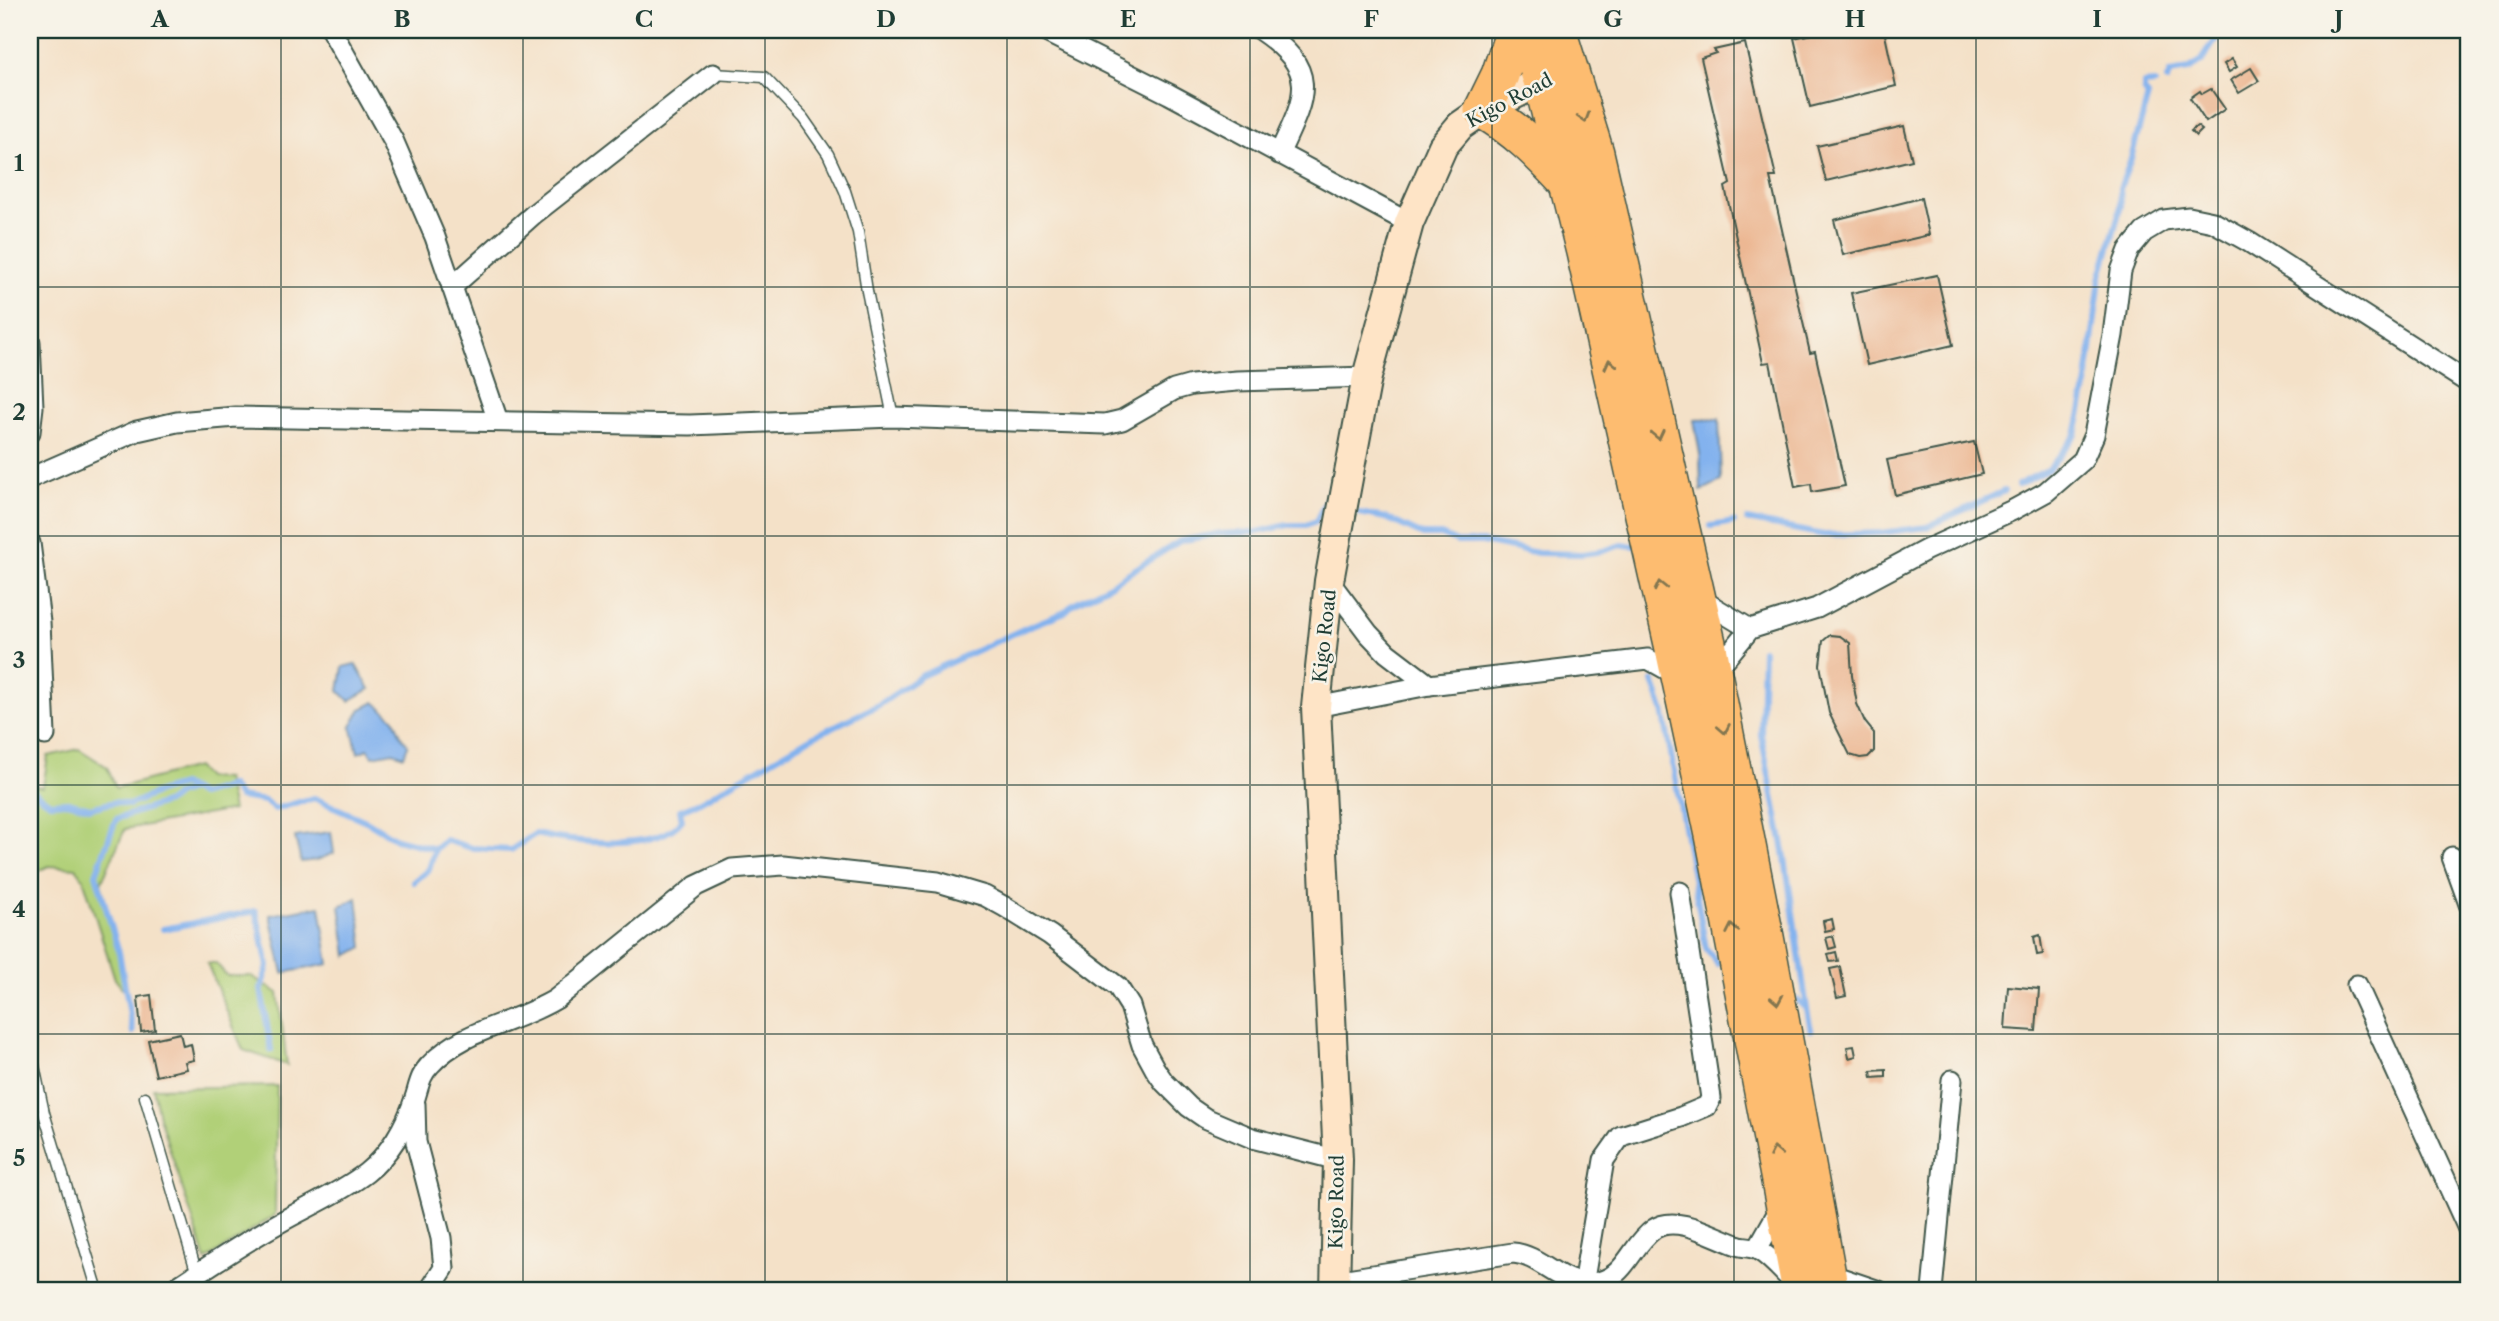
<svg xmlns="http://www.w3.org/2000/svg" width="2499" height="1321" font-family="'Libre Caslon Text',serif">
  <rect width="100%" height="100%" fill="#f7f3e8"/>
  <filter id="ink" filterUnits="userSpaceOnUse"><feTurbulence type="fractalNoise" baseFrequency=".0143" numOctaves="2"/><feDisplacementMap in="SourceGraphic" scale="14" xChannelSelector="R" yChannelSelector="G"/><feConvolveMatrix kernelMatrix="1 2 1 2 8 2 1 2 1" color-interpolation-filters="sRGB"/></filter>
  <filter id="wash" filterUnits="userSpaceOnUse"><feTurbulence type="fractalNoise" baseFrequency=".00686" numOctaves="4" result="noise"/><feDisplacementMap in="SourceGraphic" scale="28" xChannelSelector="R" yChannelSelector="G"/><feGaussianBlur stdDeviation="1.57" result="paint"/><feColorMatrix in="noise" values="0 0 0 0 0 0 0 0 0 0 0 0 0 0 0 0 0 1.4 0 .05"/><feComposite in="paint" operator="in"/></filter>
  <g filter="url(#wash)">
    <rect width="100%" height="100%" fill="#f4e1c8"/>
    <!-- green -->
    <g fill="#b1d078" stroke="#688656" stroke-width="2">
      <polygon points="79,749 107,767 116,788 196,767 206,778 226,779 233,810 125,829 101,883 126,982 126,993 115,979 83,878 76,868 49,866 30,875 30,785 43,787 48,756"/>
      <polygon points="207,963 216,963 227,976 251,976 278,993 287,1065 243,1050"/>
      <polygon points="277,1086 275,1215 206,1260 159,1117 153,1088"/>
    </g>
    <!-- water -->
    <g fill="#83b2ee" stroke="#517891" stroke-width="2">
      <polygon points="1719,419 1721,481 1701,491 1700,454 1694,420"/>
      <polygon points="355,664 370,689 349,701 339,691 343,667"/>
      <polygon points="375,702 394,719 401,736 408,745 404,756 393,752 373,756 368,749 358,753 351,726 361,709"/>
      <polygon points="331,832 334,853 317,860 301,862 295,837"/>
      <polygon points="357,898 363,947 347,956 340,906"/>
      <polygon points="320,906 329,964 283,973 270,915"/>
    </g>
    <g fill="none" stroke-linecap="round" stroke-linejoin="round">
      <!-- stream -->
      <g stroke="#83b2ee" stroke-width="6">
        <polyline points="2167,80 2170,73 2188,70 2201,62 2222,30"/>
        <polyline points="2018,485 2049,469 2076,435 2086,388 2100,279 2121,206 2120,188 2130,162 2148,96 2144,90 2144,84 2155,83"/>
        <polyline points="1359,513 1386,518 1423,535 1441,535 1457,542 1482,542 1538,553 1582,554 1603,551 1621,545 1638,546"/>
        <polyline points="1747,520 1824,535 1881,533 1927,527 2004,491"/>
        <polyline points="1711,526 1734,522"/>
        <polyline points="1763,650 1761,735 1784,851 1807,1009"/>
        <polyline points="1653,681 1663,710 1706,948 1718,964"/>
        <polyline points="30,789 50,803 68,802 90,808 115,802 129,805 161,791 182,785 200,795 231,786 239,797 265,801 275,809 314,798 368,822 396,839 435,849"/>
        <path d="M414 882 429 869 435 849 445 840 472 848 511 850 535 834C570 842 658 853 682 820L680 810 700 802 812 737 879 705 921 676 1030 626 1065 612 1073 604 1108 586 1180 541 1216 534 1257 532 1288 525H1306L1316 521 1335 482 1339 483"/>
        <polyline points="163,929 256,911 268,966 261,989 271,1050"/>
        <polyline points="1798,1000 1807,1009 1811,1030"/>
        <polyline points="133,1032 119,952 96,874 116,819 170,801 177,795 191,790"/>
      </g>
    </g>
    <g id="blocks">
      <!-- building -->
      <g fill="#ecb793">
        <polygon points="1829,30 1884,30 1896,86 1810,107 1794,38"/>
        <polygon points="1745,43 1776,177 1770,177 1810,353 1815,352 1845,486 1812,492 1811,484 1795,487 1770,362 1763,363 1725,187 1730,184 1701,58 1716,53 1714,50"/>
        <polygon points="2232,59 2237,67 2229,72 2224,64"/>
        <polygon points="2251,68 2259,81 2239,93 2231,80"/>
        <polygon points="2211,89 2225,109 2206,122 2190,98 2200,91 2202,94"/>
        <polygon points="1904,126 1912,160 1826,181 1817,146"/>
        <polygon points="2197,126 2202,130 2196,136 2191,131"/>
        <polygon points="1921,198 1929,235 1843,255 1834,220"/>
        <polygon points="1937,275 1953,345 1867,365 1851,293"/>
        <polygon points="1974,442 1982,474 1895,495 1887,460"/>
        <polygon points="1830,635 1840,636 1850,643 1852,676 1857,704 1865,722 1874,733 1874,751 1868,757 1860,758 1850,755 1829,713 1820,665 1823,641"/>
        <polygon points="1832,919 1834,929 1825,931 1823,921"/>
        <polygon points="2040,935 2043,954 2037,955 2034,937"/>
        <polygon points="1833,936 1836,947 1829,949 1826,938"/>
        <polygon points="1836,952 1838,961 1830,962 1828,954"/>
        <polygon points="1840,967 1846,996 1837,998 1830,969"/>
        <polygon points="2008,986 2039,989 2036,1031 2005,1029"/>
        <polygon points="151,995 155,1030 141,1032 138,997"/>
        <polygon points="180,1033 183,1046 191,1044 194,1060 185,1062 187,1069 156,1076 148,1040"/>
        <polygon points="1854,1046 1856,1056 1849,1058 1847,1047"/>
        <polygon points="1886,1070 1886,1077 1872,1078 1871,1071"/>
      </g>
    </g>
  </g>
  <g filter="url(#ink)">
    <use href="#blocks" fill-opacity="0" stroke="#3f564a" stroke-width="2"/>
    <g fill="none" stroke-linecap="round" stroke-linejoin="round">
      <!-- lane casing -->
      <g stroke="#3f564a" stroke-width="13">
        <g id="lane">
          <polyline points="713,74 764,77 803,118 828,154 845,191 858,232 867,291 893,417"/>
          <polyline points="33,1061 44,1113 98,1291"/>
          <polyline points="145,1097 197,1274"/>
        </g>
      </g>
      <!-- street casing -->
      <g stroke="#3f564a" stroke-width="23">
        <g id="street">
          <polyline points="331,30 394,142 435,237 498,421"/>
          <polyline points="1042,30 1169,94 1409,223"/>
          <path d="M1260 30C1321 71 1306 96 1279 154"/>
          <polyline points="452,287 534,214 713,74"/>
          <polyline points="30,342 33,407 30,432"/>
          <polyline points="30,478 137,431 177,422 236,417 690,425 893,417 1105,424 1122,420 1174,390 1192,385 1237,381 1367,377"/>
          <polyline points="30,543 40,622 45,735"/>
          <polyline points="1329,581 1368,633 1387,653 1429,685"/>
          <polyline points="1697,597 1750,629"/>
          <polyline points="1713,674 1750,629 1817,608 1926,550 2013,510 2046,492 2083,460 2094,435 2113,335 2121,271 2129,250 2144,232 2164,220 2189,217 2213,222 2249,242 2469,383"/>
          <polyline points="1316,707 1429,685 1648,659 1680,677"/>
          <polyline points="2452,857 2469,904"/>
          <polyline points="2357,985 2469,1231"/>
          <polyline points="415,1104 416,1142 441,1238 444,1268 429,1291"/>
          <polyline points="1757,1249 1782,1205"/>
          <polyline points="1826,1273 1879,1291"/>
          <path d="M1334 1281 1513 1253C1541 1255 1562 1287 1592 1283 1627 1279 1629 1247 1654 1229 1677 1213 1717 1239 1740 1246 1745 1247 1751 1247 1756 1249 1768 1254 1786 1275 1796 1285"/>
          <path d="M171 1291C206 1268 241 1244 279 1223 307 1207 340 1193 366 1173 389 1155 406 1126 415 1098 419 1086 420 1075 430 1065 464 1028 515 1024 556 999L696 886 732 869 783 865 938 882 985 896 1005 907 1050 935 1118 987 1130 1006 1142 1045 1155 1069 1164 1082 1189 1107 1205 1118 1252 1138 1338 1160"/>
          <polyline points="1582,1291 1604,1160 1621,1136 1681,1117 1707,1106 1711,1098 1680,892"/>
          <polyline points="1932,1291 1952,1080"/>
        </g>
      </g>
      <!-- secondary casing -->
      <g stroke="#3f564a" stroke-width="32">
        <polyline id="secondary" points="1335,1291 1338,1160 1316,707 1329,581 1337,537 1367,377 1409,223 1443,146 1460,126 1483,110 1560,72"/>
      </g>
      <!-- highway casing -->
      <g stroke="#3f564a" stroke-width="40">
        <g id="highway">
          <path d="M1515 30 1500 75 1483 110C1515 128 1540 153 1565 180"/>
          <polyline points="1525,30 1542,80 1585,252 1675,653 1714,835 1801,1291"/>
          <polyline points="1557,30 1595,153 1707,643 1765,937 1830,1291"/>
        </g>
      </g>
      <!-- lane -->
      <use href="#lane" stroke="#fff" stroke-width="10"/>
      <!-- street -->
      <use href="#street" stroke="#fff" stroke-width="19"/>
      <!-- secondary -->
      <use href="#secondary" stroke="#fee4c6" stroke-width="28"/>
      <!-- highway -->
      <use href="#highway" stroke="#fdbc70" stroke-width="37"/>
    </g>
    <!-- one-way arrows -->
    <defs><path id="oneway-chevron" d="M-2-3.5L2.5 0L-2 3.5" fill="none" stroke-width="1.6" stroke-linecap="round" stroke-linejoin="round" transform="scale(1.75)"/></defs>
    <g stroke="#83764f">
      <use href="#oneway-chevron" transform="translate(1584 118) rotate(73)"/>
      <use href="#oneway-chevron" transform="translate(1610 364) rotate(-103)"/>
      <use href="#oneway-chevron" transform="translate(1658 435) rotate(77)"/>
      <use href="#oneway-chevron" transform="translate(1660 586) rotate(-103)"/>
      <use href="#oneway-chevron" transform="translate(1724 729) rotate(79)"/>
      <use href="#oneway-chevron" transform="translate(1732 929) rotate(-101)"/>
      <use href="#oneway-chevron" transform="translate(1777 1000) rotate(80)"/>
      <use href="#oneway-chevron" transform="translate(1775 1152) rotate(-101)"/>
    </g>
  </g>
  <!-- grid -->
  <path fill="none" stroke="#1f3d34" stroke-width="2" stroke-opacity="0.55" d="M281 30V1291M523 30V1291M765 30V1291M1007 30V1291M1250 30V1291M1492 30V1291M1734 30V1291M1976 30V1291M2218 30V1291M30 287H2469M30 536H2469M30 785H2469M30 1034H2469"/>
  <g text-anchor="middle" stroke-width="5" stroke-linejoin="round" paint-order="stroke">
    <!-- street labels -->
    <g font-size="19" fill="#1f3d34" stroke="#f7f3e8">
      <text transform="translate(1509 100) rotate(-28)" y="7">Kigo Road</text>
      <text transform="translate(1324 636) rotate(-84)" y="7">Kigo Road</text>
      <text transform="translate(1336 1202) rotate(-89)" y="7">Kigo Road</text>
    </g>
  </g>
  <!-- margin -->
  <rect width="2499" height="1321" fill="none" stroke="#f7f3e8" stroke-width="77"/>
  <rect x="38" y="38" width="2422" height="1244" fill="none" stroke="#1f3d34" stroke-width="2.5"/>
  <g font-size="23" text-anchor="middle" font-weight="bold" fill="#1f3d34">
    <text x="160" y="27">A</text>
    <text x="402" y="27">B</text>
    <text x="644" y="27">C</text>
    <text x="886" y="27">D</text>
    <text x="1128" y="27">E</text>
    <text x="1371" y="27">F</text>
    <text x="1613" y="27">G</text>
    <text x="1855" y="27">H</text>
    <text x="2097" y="27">I</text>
    <text x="2339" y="27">J</text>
    <text x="19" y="171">1</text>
    <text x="19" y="420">2</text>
    <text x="19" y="668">3</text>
    <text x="19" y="917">4</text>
    <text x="19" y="1166">5</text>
  </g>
</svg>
